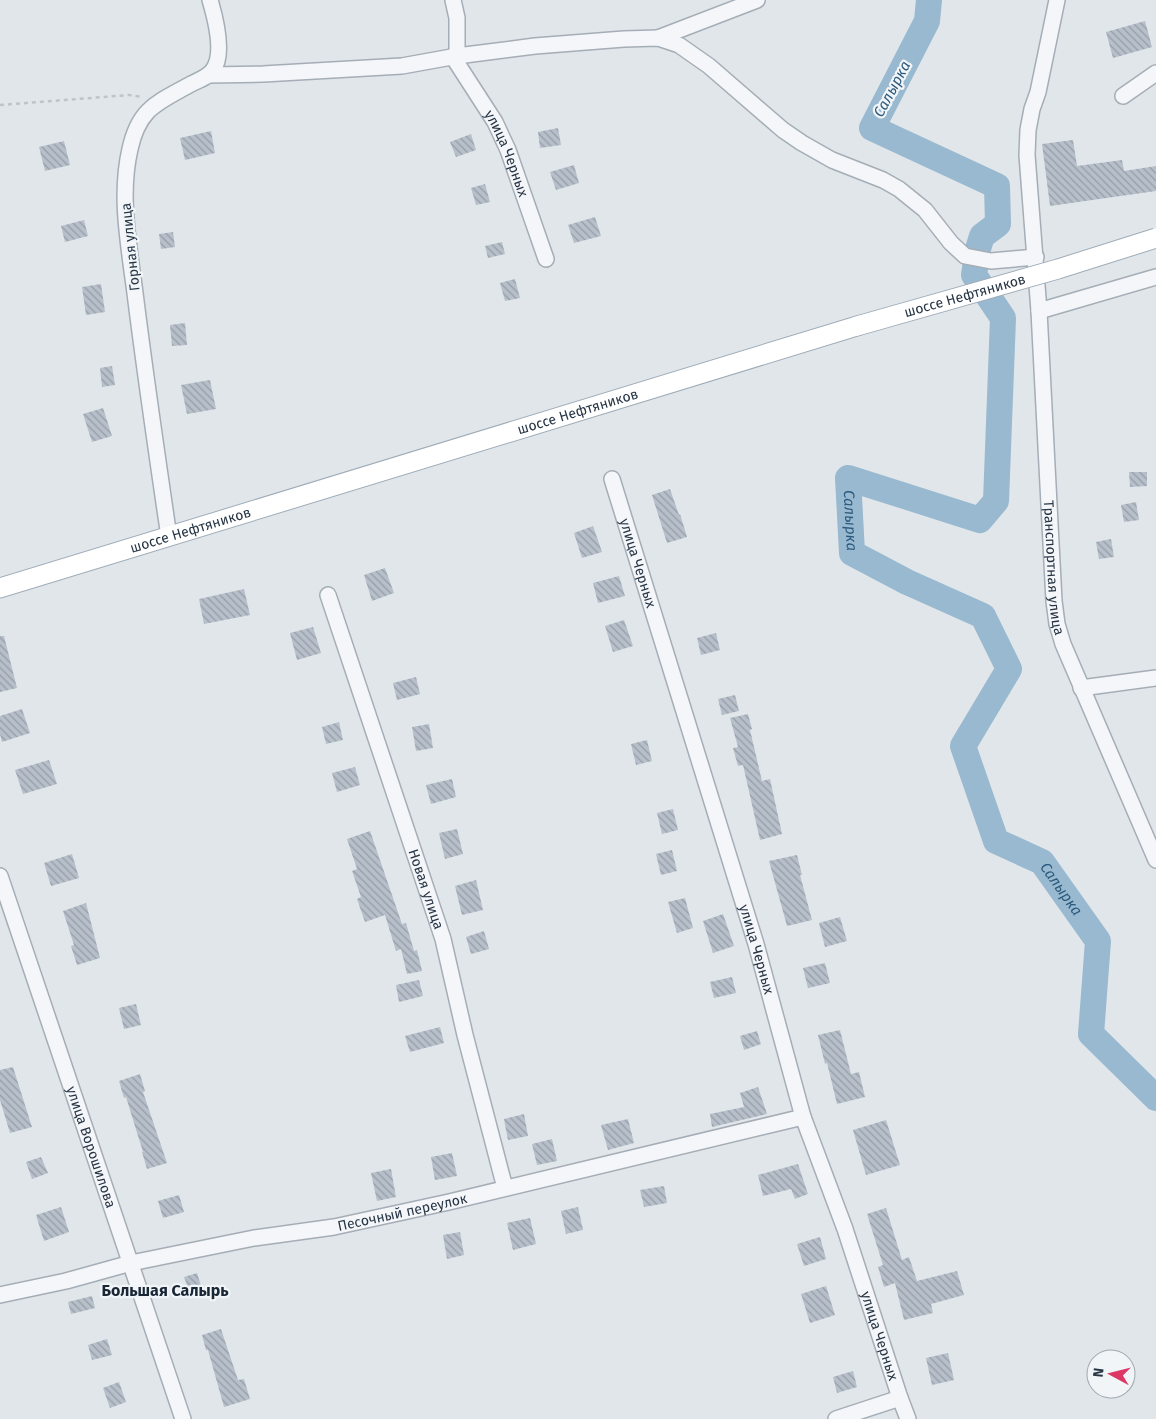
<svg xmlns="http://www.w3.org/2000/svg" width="1156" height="1419" font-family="'Fira Sans',sans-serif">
  <defs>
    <pattern id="building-back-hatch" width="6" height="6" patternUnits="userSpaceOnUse" patternTransform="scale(1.25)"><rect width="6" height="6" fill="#b7c0ca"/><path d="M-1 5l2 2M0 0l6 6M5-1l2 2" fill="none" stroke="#959da6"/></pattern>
  </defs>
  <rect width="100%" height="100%" fill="#e1e6eb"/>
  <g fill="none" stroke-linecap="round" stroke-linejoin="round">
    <!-- river -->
    <path stroke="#98b9cf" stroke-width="26" id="s1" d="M929 0 927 21 872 128 997 186 998 224 982 236 978 249 974 275 1003 318 996 501 980 520 848 478 852 553 907 582 983 616 1009 669 963 746 996 841 1042 862 1098 941 1091 1034 1156 1098"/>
  </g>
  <!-- building -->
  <g fill="url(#building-back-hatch)">
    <polygon points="1145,21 1152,47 1113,58 1106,32"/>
    <polygon points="558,128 561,145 540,148 538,132"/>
    <polygon points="211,131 215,153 185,160 180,138"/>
    <polygon points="471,134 476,150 456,157 450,142"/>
    <polygon points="1073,140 1077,166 1122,160 1124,171 1156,166 1156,191 1050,206 1042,144"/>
    <polygon points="64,141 70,165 45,171 39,147"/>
    <polygon points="574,165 579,183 556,190 550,172"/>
    <polygon points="485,184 490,202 476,205 471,188"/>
    <polygon points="595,217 601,236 574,243 568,225"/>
    <polygon points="84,220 88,236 65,242 61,226"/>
    <polygon points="173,232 175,247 161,249 159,234"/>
    <polygon points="502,242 505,254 488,258 485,246"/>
    <polygon points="515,279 520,298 505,301 500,283"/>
    <polygon points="101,284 105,312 86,315 82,287"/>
    <polygon points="185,323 187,345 172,346 170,325"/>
    <polygon points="112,366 115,385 102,387 100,368"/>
    <polygon points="210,380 216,409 187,414 181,385"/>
    <polygon points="103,408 112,436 92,442 83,414"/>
    <polygon points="1129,472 1147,472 1147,486 1130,487"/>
    <polygon points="670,489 679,515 680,514 687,537 667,543 652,495"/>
    <polygon points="1136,502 1139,520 1124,522 1121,505"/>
    <polygon points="593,526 602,552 582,558 574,533"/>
    <polygon points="1111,539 1114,557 1099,559 1096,542"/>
    <polygon points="385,568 394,593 372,601 364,575"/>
    <polygon points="619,576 625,596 598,603 593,583"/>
    <polygon points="244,589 250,615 204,624 199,599"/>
    <polygon points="624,620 633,646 613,652 605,626"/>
    <polygon points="313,627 321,653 297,660 290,633"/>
    <polygon points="716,633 720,650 701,655 697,638"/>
    <polygon points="0,636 4,636 17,688 0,692"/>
    <polygon points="416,677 420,694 397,700 393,683"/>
    <polygon points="735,695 739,711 722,715 718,699"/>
    <polygon points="22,709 30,733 2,742 0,734 0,716"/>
    <polygon points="748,714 752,729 750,730 762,781 770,779 782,834 760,840 743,765 738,766 733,748 738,747 730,718"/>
    <polygon points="339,722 343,740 326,744 322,727"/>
    <polygon points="429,724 433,748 416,751 412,727"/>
    <polygon points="647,740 652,761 636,765 631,744"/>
    <polygon points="49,760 57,784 23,794 15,770"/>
    <polygon points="355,767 360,785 337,792 332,773"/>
    <polygon points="452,779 456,797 431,804 426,785"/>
    <polygon points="673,809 678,830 662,834 657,813"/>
    <polygon points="457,829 463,854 445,859 439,833"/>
    <polygon points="370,831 402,924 406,923 414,951 417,950 422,971 407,974 401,949 396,951 385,915 365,922 357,899 361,897 352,871 357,869 347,839"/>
    <polygon points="672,850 677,871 661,875 656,854"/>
    <polygon points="72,854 79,878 51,886 44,863"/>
    <polygon points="797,855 802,875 800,875 812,920 787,926 769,861"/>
    <polygon points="476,880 483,910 462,915 455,886"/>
    <polygon points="685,898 693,928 677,933 668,902"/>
    <polygon points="86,903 100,958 77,965 71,946 74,945 63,911"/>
    <polygon points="723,914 734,946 713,953 703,921"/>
    <polygon points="840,917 847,941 825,947 819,923"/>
    <polygon points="484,931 489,949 471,954 466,937"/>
    <polygon points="825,963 830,983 808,988 803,968"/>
    <polygon points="732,977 736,993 714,998 710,982"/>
    <polygon points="419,980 423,996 399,1002 396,985"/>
    <polygon points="136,1004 141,1025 124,1029 119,1008"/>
    <polygon points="440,1027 444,1043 410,1052 405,1036"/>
    <polygon points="840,1030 851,1074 859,1072 865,1097 837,1104 827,1063 825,1064 818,1035"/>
    <polygon points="757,1031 761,1044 744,1050 740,1036"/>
    <polygon points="13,1067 32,1127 10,1133 0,1100 0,1070"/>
    <polygon points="140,1074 145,1091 143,1092 167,1163 147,1169 142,1152 143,1152 126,1097 124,1098 119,1081"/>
    <polygon points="758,1087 767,1114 712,1127 710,1114 744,1107 740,1093"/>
    <polygon points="524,1114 528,1136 508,1140 504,1119"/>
    <polygon points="628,1119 634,1143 608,1150 601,1125"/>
    <polygon points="886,1120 900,1165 866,1175 853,1130"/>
    <polygon points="552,1139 557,1161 537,1165 532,1144"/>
    <polygon points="452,1153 457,1176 435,1180 431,1157"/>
    <polygon points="41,1157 48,1173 32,1179 26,1162"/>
    <polygon points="798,1164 808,1194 795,1199 791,1189 763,1196 758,1175"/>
    <polygon points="391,1169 396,1197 377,1201 371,1173"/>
    <polygon points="664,1186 667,1203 644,1207 640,1190"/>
    <polygon points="179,1195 184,1212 163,1218 158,1201"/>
    <polygon points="61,1207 69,1232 44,1241 36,1215"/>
    <polygon points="578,1207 583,1230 566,1234 561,1211"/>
    <polygon points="886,1208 902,1260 909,1257 917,1281 957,1271 964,1295 931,1304 933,1313 904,1320 895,1283 884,1287 878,1267 883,1265 867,1214"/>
    <polygon points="530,1218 536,1244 513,1250 507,1223"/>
    <polygon points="460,1232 464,1255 447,1259 443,1235"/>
    <polygon points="820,1237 826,1259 804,1266 797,1244"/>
    <polygon points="197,1273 202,1289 190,1293 184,1277"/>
    <polygon points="826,1286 835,1315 810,1323 801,1294"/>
    <polygon points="92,1296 95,1308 71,1314 68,1302"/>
    <polygon points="221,1329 238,1380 244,1379 250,1399 224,1407 208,1350 206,1350 202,1335"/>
    <polygon points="107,1339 112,1355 92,1360 88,1345"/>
    <polygon points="948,1353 954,1380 932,1385 926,1358"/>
    <polygon points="853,1371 857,1387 837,1393 833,1377"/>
    <polygon points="119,1382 126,1402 110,1408 103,1388"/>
  </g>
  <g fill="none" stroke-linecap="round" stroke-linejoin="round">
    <!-- minor casing -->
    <g stroke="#a5adb6" stroke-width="18">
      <g id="minor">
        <polyline points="453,0 457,18 457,56"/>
        <path id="s2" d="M1057 0 1038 92 1032 109 1028 130 1027 155 1039 311 1054 601 1057 624 1063 644 1156 860"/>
        <polyline points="658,38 757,0"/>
        <path id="s3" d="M453 57 495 122 508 150 546 259"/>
        <polyline points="208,75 263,74 402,66 457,56 535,46 624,39 658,38 679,45 709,66 783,130 802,143 832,160 883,180 899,189 925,210 951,243 965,256 991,261 1036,257"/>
        <polyline points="1123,96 1156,73"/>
        <polyline points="1039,311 1156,277"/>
        <path id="s4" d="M612 479 756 944 803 1117 845 1229 900 1398 908 1419"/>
        <path d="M169 537C157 455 145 374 135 293 129 246 119 196 130 149 139 108 157 103 191 84 199 80 208 77 213 70 225 54 215 17 210 0"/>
        <path id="s5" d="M328 595 443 939 465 1035 505 1188"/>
        <polyline points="1081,688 1156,678"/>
        <path id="s6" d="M0 876 183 1419"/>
        <path id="s7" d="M0 1295 66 1281 131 1263 254 1238 334 1227 449 1202 803 1117"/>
        <polyline points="836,1419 900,1398"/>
      </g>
    </g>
    <!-- major casing -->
    <g stroke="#9facb8" stroke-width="21">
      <g id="major">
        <path id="s8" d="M0 588 857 326"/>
      </g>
    </g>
    <!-- path -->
    <polyline stroke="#bfc4ca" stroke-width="2.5" stroke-dasharray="4 4" stroke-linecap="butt" points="0,105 129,95 143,97"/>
    <!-- minor -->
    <use href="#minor" stroke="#f4f6f9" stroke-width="15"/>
    <!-- major -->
    <use href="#major" stroke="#fff" stroke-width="19"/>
    <!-- major-bridge casing -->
    <g stroke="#9facb8" stroke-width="21" stroke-linecap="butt">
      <g id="major-bridge">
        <path id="s9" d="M857 326 1058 269 1156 238"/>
      </g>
    </g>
    <!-- major-bridge -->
    <use href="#major-bridge" stroke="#fff" stroke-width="19"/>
  </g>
  <g text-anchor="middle" stroke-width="4.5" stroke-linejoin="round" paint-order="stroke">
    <!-- street labels -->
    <g font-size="14" fill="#273545" stroke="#f1f5f8">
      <text dy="5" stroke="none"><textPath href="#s3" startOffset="111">улица Черных</textPath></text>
      <text transform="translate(130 247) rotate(-96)" y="5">Горная улица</text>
      <text dy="5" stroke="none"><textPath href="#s9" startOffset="112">шоссе Нефтяников</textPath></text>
      <text dy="5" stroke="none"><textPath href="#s8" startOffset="604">шоссе Нефтяников</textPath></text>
      <text dy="5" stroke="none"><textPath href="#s8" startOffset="199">шоссе Нефтяников</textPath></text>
      <text dy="5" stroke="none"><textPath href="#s4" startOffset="88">улица Черных</textPath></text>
      <text dy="5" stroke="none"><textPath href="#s2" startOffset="572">Транспортная улица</textPath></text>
      <text dy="5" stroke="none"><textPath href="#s5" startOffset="310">Новая улица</textPath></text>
      <text dy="5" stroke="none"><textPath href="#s4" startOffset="492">улица Черных</textPath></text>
      <text dy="5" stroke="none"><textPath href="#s6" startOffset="286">улица Ворошилова</textPath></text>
      <text dy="5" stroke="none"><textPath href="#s7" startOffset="411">Песочный переулок</textPath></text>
      <text dy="5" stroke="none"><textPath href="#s4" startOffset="898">улица Черных</textPath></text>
    </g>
    <!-- water labels -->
    <g font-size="15" font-style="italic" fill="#2c5a7e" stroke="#f1f5f8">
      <text transform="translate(892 89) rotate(-62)" y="5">Салырка</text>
      <text dy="5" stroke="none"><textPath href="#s1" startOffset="818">Салырка</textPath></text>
      <text dy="5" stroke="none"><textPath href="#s1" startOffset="1329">Салырка</textPath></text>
    </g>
    <!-- quarter labels -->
    <g font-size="16" font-weight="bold" fill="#192636" stroke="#f1f5f8">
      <text x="165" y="1296">Большая Салырь</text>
    </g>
  </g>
  <!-- north arrow -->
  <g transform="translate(1111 1374) rotate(277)"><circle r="24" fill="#f1f5f8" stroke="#a0a8b0"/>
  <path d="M0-4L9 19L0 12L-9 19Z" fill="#dd3865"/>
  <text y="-8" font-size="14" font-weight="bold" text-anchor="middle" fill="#273545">N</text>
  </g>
</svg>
